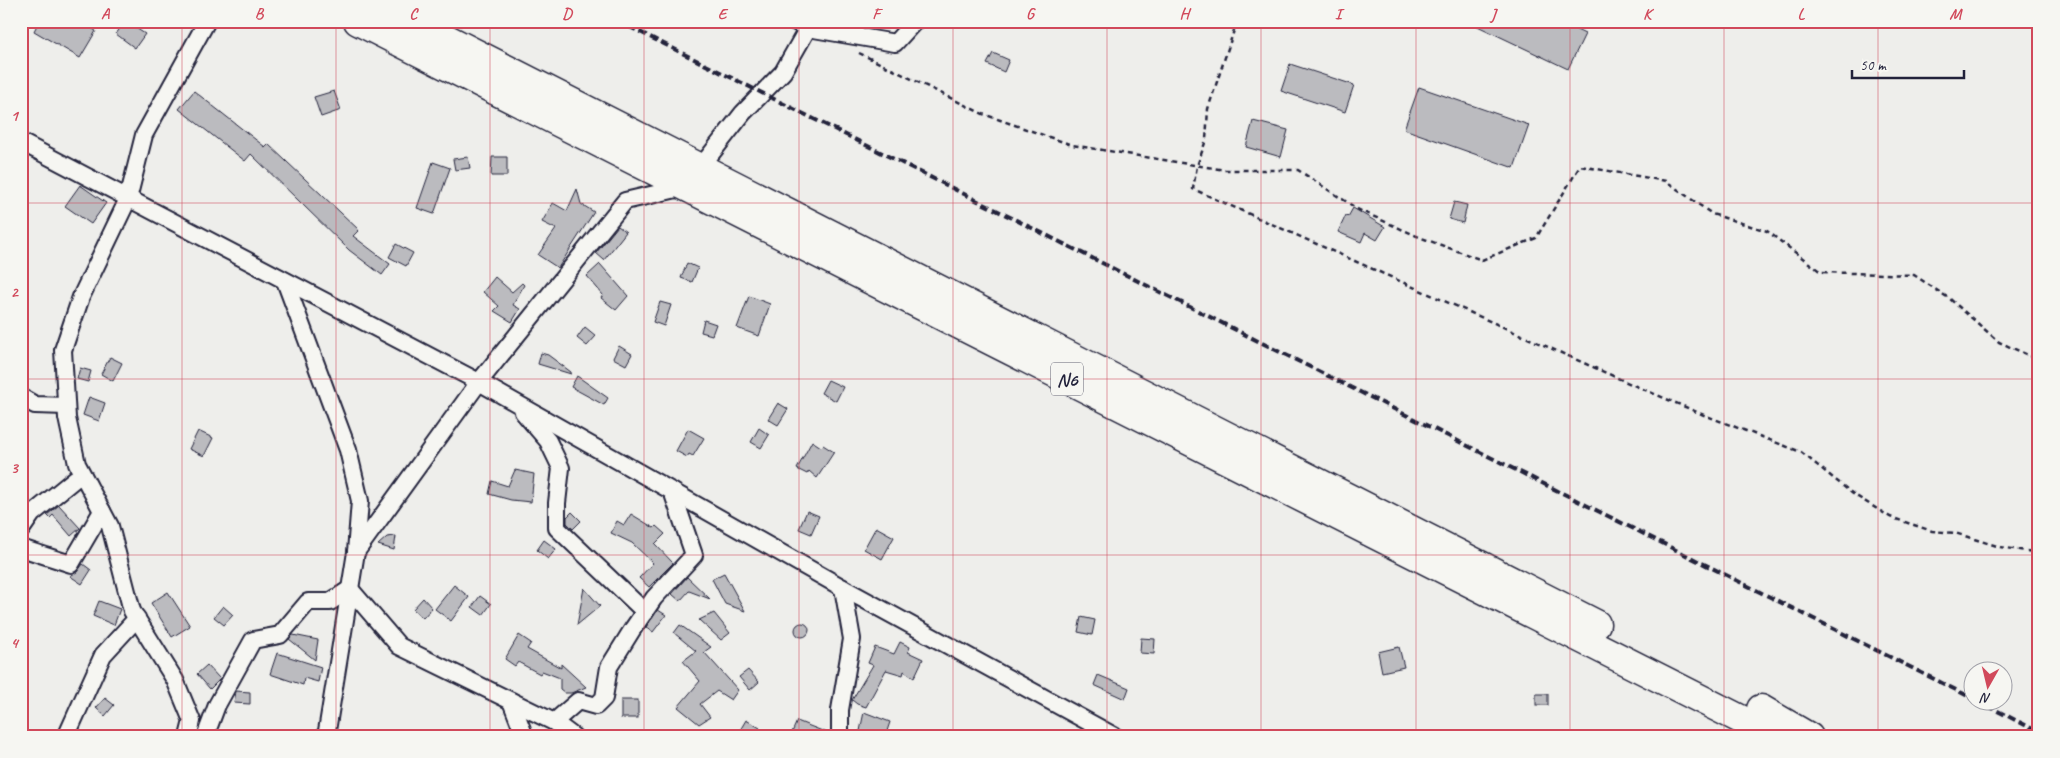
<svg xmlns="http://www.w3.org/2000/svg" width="2060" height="758" font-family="Caveat,sans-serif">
  <rect width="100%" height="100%" fill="#eeeeeb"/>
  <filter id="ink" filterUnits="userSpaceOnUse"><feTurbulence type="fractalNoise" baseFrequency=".02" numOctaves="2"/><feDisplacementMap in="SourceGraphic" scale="10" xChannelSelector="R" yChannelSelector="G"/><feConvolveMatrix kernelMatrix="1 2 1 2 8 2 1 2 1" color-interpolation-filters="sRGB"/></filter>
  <g filter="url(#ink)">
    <!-- building -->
    <g fill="#bbbbbf" stroke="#22223b">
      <polygon points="39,21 80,21 96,31 80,58 34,31"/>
      <polygon points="125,21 145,34 135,48 116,34"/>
      <polygon points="1467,21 1558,21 1585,34 1568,69"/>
      <polygon points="993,53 1009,60 1004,72 987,64"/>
      <polygon points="1290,64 1354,85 1345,112 1281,91"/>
      <polygon points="1419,87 1529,125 1514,168 1404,129"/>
      <polygon points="194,91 265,147 268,144 359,230 353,236 390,264 382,275 349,250 251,154 245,161 179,109"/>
      <polygon points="334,91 341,110 321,117 314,97"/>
      <polygon points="1253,121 1288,130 1281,157 1246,147"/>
      <polygon points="468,157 470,168 455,170 453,159"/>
      <polygon points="492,157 507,157 507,176 491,176"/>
      <polygon points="433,162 450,168 434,214 417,208"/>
      <polygon points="80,185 106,203 91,224 65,206"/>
      <polygon points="577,189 581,204 594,212 558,268 538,255 556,229 542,222 553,203 567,211"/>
      <polygon points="1454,202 1467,205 1463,223 1449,219"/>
      <polygon points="1353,208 1385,227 1377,240 1365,233 1361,242 1338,232 1346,215 1348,217"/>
      <polygon points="618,226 626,232 604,260 596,253"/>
      <polygon points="396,244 413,253 406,266 389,257"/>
      <polygon points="687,263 698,268 692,282 681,278"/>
      <polygon points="600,264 628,296 616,310 601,298 603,295 587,276"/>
      <polygon points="495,277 512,292 522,283 524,285 513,305 520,309 512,322 494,311 499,306 483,292"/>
      <polygon points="749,296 770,304 759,336 737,328"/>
      <polygon points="660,302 671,305 664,326 653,322"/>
      <polygon points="704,320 716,324 712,335 701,332"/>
      <polygon points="585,327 596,336 587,346 577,338"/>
      <polygon points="619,346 632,354 626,365 613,358"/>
      <polygon points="541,353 548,355 571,372 571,374 538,364"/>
      <polygon points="110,357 122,363 113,381 101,374"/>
      <polygon points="80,368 91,371 88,382 77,379"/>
      <polygon points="577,376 608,398 604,405 571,387"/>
      <polygon points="828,380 843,387 836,401 821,393"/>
      <polygon points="89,397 105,403 99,421 83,415"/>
      <polygon points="778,403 788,409 778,425 768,419"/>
      <polygon points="759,428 769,435 761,448 751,442"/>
      <polygon points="688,429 704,438 693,456 689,454 687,457 676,451"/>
      <polygon points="198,431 213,438 204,456 189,449"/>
      <polygon points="812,441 821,447 823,445 834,452 817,478 809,471 807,474 797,469"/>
      <polygon points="515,470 534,474 531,502 511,500 489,494 492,481 508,486"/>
      <polygon points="59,505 80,528 71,536 53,515 50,518 47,515"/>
      <polygon points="807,511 819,516 811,534 799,529"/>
      <polygon points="572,512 581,521 573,529 567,523 567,517"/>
      <polygon points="631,514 654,528 656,526 665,534 655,544 673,563 649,587 639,578 653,563 632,543 611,533 617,521 624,525"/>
      <polygon points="876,527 894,537 882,559 864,549"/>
      <polygon points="396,536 394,550 378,545 387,537"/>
      <polygon points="544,540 556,549 548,559 537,550"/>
      <polygon points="83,564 91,570 82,584 70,576 77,572"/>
      <polygon points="724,573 745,611 725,604 712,579"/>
      <polygon points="687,577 710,599 689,591 680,601 672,594"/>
      <polygon points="454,585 469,597 451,621 435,609"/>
      <polygon points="584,588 600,606 577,625"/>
      <polygon points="168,592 190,626 172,637 151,603"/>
      <polygon points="480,596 491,604 483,615 472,607"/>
      <polygon points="423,598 432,608 423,618 413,609"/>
      <polygon points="99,601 120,609 114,625 93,616"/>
      <polygon points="223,606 233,615 224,625 214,617"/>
      <polygon points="658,610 666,615 653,632 646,627"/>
      <polygon points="714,613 730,633 721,640 699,620"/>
      <polygon points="1081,617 1095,620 1092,635 1078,632"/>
      <circle cx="802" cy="630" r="7"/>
      <polygon points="680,625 711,647 704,652 738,690 731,700 717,691 700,704 710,717 699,724 678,707 700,681 683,661 696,651 674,633"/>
      <polygon points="293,635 318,640 315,660 289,639"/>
      <polygon points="519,635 531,643 527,649 561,668 561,664 586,687 571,693 565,693 560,689 560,678 542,671 540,674 518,662 515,666 505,659"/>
      <polygon points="1141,638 1155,639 1154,654 1140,653"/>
      <polygon points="900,642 910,647 908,652 923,659 914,678 904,671 903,675 886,670 866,707 857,704 852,700 873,665 868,663 875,647 894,654"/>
      <polygon points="1399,647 1404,667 1382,672 1378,652"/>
      <polygon points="277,653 321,667 318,682 304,678 303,685 270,674"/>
      <polygon points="207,665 220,679 210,689 197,674"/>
      <polygon points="748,670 759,682 750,690 739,677"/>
      <polygon points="1098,675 1129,688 1125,699 1094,685"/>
      <polygon points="236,691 250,692 250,704 234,703"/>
      <rect x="1536" y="694" width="12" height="11"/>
      <polygon points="105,698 114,705 105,716 96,708"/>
      <rect x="621" y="700" width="17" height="18"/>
      <polygon points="864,712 890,722 885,737 875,737 860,731"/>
      <polygon points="746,720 760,728 754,737 736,737"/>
      <polygon points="797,721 830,734 830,737 790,737"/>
    </g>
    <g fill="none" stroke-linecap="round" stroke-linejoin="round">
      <!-- street casing -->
      <g stroke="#22223b" stroke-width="20">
        <g id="street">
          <polyline points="794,21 808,28 895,43 915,21"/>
          <polyline points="21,142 479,382 843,588 1116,737"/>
          <polyline points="285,281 348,450 360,501 356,552 326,737"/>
          <polyline points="21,397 35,405 66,406"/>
          <polyline points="523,412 548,441 561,468 557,503 557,528 645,612"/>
          <polyline points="21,530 32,514 75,479 83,476"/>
          <polyline points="21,548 71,564 102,511"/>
          <polyline points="356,552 479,382 625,201 685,187 743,113 783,72 808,28"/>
          <polyline points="511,701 525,737"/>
          <polyline points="554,722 578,701 596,706 604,698 609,667 632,630 654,598 694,555 672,491"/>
          <polyline points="66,737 103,655 137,618"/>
          <polyline points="188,737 192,721 175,680 132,611 110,526 77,464 67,418 63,350 81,297 128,199 144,135 207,21"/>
          <polyline points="205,737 217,705 253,640 280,635 308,602 330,602 350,589 399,646 554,722 574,737"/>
          <polyline points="840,737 840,710 852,639 843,588"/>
        </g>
      </g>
      <!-- highway casing -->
      <g stroke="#22223b" stroke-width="31">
        <g id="highway">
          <polyline points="358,21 1776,737"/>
          <polyline points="412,21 1596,624"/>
          <polyline points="1761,709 1809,737"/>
        </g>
      </g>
      <!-- path -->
      <g stroke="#22223b" stroke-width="2.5" stroke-dasharray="5 4" stroke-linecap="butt">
        <polyline points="1237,21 1208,109 1206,140 1197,166 1193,189 1631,384 1704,415 1801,452 1853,494 1890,517 1932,531 1955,533 2000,547 2039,553"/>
        <polyline points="859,53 983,114 1072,145 1225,170 1298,170 1359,210 1419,237 1482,260 1536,238 1580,166 1666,181 1712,214 1767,231 1821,272 1914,275 1950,299 1999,342 2039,360"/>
      </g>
      <!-- street -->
      <use href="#street" stroke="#f6f6f2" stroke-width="16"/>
      <!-- highway -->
      <use href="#highway" stroke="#f6f6f2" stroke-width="28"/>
      <!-- rail -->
      <g stroke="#22223b" stroke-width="4" stroke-dasharray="8 4" stroke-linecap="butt">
        <polyline points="618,21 1972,698"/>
        <polyline points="1976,700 2039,732"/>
      </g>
    </g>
  </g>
  <!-- grid -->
  <path fill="none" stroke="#d1495b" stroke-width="1" stroke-opacity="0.55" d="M182 21V737M336 21V737M490 21V737M644 21V737M799 21V737M953 21V737M1107 21V737M1261 21V737M1416 21V737M1570 21V737M1724 21V737M1878 21V737M21 203H2039M21 379H2039M21 555H2039"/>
  <g text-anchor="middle" stroke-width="5" stroke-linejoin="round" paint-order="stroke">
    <!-- shield labels -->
    <rect fill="#f6f6f2" stroke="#626272" stroke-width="1" x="1051" y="362.5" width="32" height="33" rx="4"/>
    <g font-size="19" font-weight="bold" fill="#22223b">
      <text x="1067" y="386">N6</text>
    </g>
  </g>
  <!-- margin -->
  <rect width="2060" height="758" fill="none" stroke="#f6f6f2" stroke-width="55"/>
  <!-- north arrow -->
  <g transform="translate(1988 686) rotate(188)"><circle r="24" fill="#f6f6f2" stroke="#a1a1a9"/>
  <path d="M0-4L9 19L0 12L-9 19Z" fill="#d1495b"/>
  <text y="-8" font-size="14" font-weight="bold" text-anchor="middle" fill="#22223b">N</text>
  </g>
  <!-- scale -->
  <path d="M1852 70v8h112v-8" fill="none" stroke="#22223b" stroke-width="2.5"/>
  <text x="1860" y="70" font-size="15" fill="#22223b" stroke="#f6f6f2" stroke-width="4" paint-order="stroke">50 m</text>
  <rect x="28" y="28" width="2004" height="702" fill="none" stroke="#d1495b" stroke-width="2"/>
  <g font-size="16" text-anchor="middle" font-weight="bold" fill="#d1495b">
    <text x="105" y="19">A</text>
    <text x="259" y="19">B</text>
    <text x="413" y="19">C</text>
    <text x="567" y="19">D</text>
    <text x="722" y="19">E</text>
    <text x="876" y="19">F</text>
    <text x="1030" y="19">G</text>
    <text x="1184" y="19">H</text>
    <text x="1338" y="19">I</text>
    <text x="1493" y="19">J</text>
    <text x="1647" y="19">K</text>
    <text x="1801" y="19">L</text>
    <text x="1955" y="19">M</text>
    <text x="14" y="121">1</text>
    <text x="14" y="297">2</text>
    <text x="14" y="473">3</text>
    <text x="14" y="648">4</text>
  </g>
</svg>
